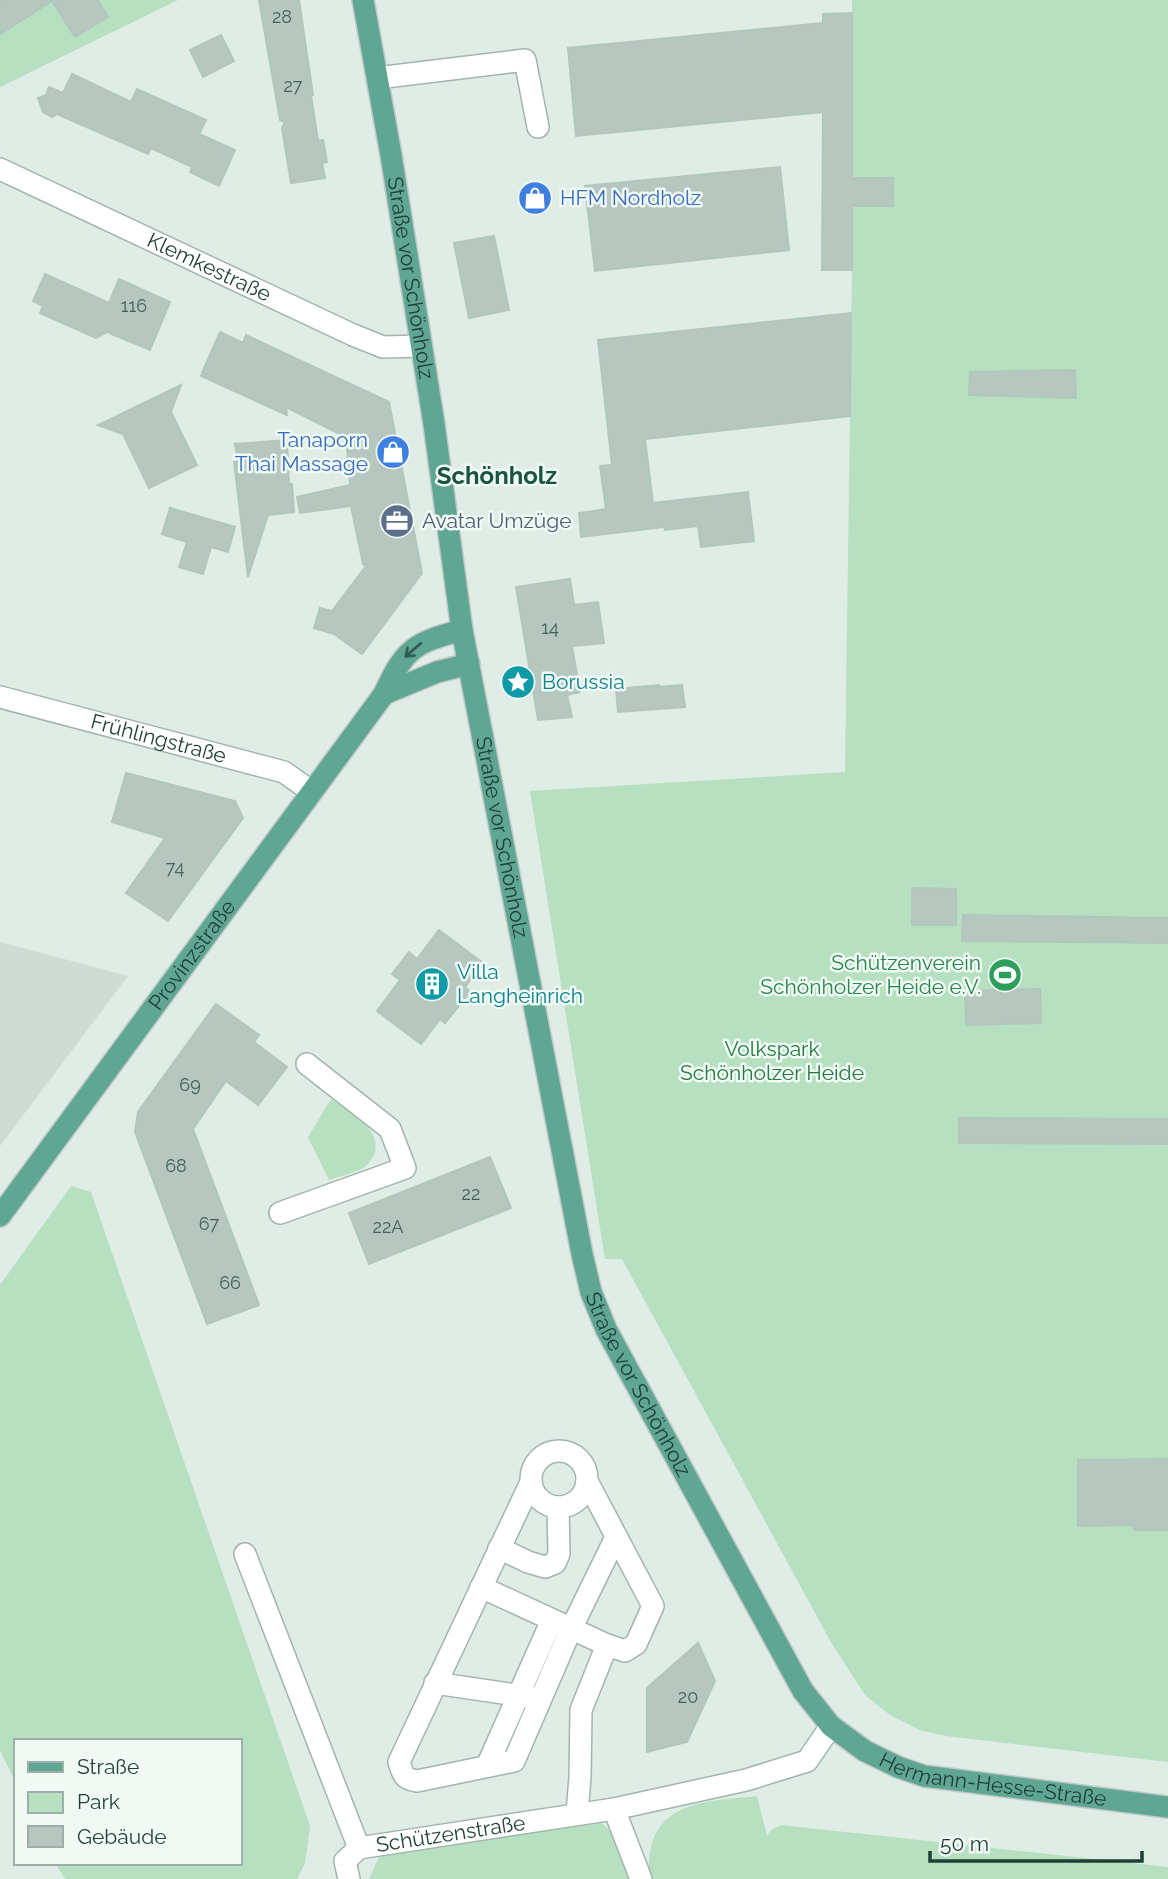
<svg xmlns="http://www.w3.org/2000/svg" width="1168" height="1879" font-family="Raleway,sans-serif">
  <rect width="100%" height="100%" fill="#e0ece6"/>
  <!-- built -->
  <polygon fill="#cedcd5" points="0,942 128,976 0,1146"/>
  <!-- green -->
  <g fill="#b6e0c0">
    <polygon points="0,0 178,0 0,87"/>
    <polygon points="852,0 1168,0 1168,1762 946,1736 919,1730 890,1715 865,1695 832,1644 622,1259 605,1259 530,791 845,772 852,270"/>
    <path d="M331 1099C348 1112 381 1127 375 1152 373 1157 370 1162 366 1166 356 1173 340 1176 329 1180L308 1137Z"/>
    <polygon points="71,1186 91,1192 310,1826 305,1863 297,1879 65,1879 55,1863 240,1863 240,1741 16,1741 16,1784 0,1750 0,1285"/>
    <path d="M757 1796 767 1836 771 1830 781 1825 1168 1867V1879H652C647 1867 649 1859 651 1847 663 1798 718 1801 757 1796Z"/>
    <polygon points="596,1818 617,1837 635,1879 369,1879 380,1855"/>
  </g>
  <!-- building -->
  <g fill="#b5c7bf" stroke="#b1c7bd" stroke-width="2">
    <polygon points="0,0 98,0 108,17 75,37 52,1 0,34"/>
    <polygon points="259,0 299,0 313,95 311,95 318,141 323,140 327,162 322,163 325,178 291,183 282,128 285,122 280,120"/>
    <polygon points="852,13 852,178 893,178 893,206 852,206 852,270 822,270 823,112 576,136 568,48 823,23 823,14"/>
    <polygon points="221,35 234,61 203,77 190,50"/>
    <polygon points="72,74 131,102 137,89 206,120 199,134 235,150 219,186 190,172 192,167 151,148 148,154 57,114 52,117 43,112 38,98 46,95 49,87 63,93"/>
    <polygon points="780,167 789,250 595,271 585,186"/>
    <polygon points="494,236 509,310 469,318 454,243"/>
    <polygon points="45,274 109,303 119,279 170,302 150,350 107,332 96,338 40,313 43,306 33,301"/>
    <polygon points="851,313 850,416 645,439 653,503 748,492 754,541 701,547 698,526 665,530 664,527 581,537 579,513 606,509 600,466 612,465 598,340"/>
    <polygon points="220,332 243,343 246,335 389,402 422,573 362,654 334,634 314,628 320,608 332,611 366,566 363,564 351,506 300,513 297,497 350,485 346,437 286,407 287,415 201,376 205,374 202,373"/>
    <polygon points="1075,370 1076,398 969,395 970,372"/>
    <polygon points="181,385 171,412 197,465 149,488 123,434 98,425"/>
    <polygon points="287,440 289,484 292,484 294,512 268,515 248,577 234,462 238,462 235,444"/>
    <polygon points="170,508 235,527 228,552 211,547 203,574 179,567 187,542 162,534"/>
    <polygon points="570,579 574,605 598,602 604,643 572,646 580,692 567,695 572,717 538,720 516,587"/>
    <polygon points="659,685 659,687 682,685 685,707 618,712 616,689"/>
    <polygon points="126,773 235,801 243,818 168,921 126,893 165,838 112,822"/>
    <polygon points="912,888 956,889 956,925 912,925"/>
    <polygon points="963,915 1168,918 1168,943 962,941"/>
    <polygon points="439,930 483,963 465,987 470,992 445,1023 440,1019 421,1044 377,1011 400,980 392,974 409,952 417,959"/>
    <polygon points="1040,989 1041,1023 966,1025 965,991"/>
    <polygon points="216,1004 259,1035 254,1042 287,1067 258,1105 226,1081 193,1129 259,1305 207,1324 135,1132 138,1112"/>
    <polygon points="959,1118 1168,1119 1168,1144 959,1143"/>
    <polygon points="490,1157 511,1208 369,1264 349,1213"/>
    <polygon points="1168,1459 1168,1530 1134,1530 1134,1525 1078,1526 1078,1460"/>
    <polygon points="698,1643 715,1681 687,1742 647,1752 647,1688"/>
  </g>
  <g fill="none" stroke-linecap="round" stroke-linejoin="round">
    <!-- minor casing -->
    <g stroke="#a2b5ad" stroke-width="24">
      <g id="minor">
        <polyline points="377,78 525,60 538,127"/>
        <path id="s1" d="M0 169 353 335 383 347 421 346"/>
        <path id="s2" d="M0 697 284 772 312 792"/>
        <polyline points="280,1213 405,1168 390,1129 307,1064"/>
        <circle cx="559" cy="1479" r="28"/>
        <path d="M531 1482 399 1762C403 1774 403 1779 417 1781L514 1761 571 1629 616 1537"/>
        <polyline points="499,1548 528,1562 545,1567 555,1563 559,1554 558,1507"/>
        <path id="s3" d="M245 1554 359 1848 614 1809 746 1780 807 1761 831 1726"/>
        <polyline points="481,1587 607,1645 625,1651 636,1644 653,1606 587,1481"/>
        <polyline points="435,1683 530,1697"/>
        <polyline points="487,1766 552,1620"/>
        <polyline points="614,1809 641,1879"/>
        <polyline points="577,1814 580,1777 581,1710 607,1645"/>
        <polyline points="349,1879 345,1861 359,1848"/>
      </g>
    </g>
    <!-- major casing -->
    <g stroke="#c0c9c6" stroke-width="24">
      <g id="major">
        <path id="s4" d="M363 0 391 155 434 424 462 630 582 1254 591 1292 606 1329 803 1691 831 1726 865 1751 898 1767 924 1776 1168 1807"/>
        <polyline points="384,694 437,672 469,664"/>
        <path id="s5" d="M0 1216 384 694C405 648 414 643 462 630"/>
      </g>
    </g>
    <!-- minor -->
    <use href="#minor" stroke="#fff" stroke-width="21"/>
    <!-- major -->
    <use href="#major" stroke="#5fa793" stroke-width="21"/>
  </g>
  <!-- one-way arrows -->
  <defs><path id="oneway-shaft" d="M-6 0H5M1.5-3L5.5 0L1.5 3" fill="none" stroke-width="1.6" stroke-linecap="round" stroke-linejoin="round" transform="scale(1.75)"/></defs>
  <use stroke="#325e51" href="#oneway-shaft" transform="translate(413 650) rotate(139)"/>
  <!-- icons -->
  <defs>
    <g id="shop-disc" transform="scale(1.75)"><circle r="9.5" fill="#3f7fe0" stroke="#f0f9f4"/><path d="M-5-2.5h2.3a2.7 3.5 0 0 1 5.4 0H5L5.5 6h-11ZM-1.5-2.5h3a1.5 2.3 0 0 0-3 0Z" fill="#fff"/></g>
    <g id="office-disc" transform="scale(1.75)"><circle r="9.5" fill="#5c6f8a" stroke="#f0f9f4"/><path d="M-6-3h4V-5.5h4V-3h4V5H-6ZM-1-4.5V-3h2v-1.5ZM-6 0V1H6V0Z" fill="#fff"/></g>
    <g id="sight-disc" transform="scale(1.75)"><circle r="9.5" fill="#0f9aa8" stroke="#f0f9f4"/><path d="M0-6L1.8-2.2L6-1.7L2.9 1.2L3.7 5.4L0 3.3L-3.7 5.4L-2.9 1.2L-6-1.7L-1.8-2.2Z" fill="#fff"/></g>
    <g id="stadium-disc" transform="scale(1.75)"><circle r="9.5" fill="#2e9e5b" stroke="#f0f9f4"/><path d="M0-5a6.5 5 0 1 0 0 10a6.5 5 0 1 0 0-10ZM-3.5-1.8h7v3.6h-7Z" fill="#fff"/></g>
    <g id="building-disc" transform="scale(1.75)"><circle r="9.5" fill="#0f9aa8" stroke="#f0f9f4"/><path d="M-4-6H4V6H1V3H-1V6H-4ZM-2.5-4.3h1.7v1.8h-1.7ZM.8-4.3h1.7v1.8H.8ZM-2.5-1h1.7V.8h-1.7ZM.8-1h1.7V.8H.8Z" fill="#fff"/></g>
  </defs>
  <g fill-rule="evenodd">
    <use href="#shop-disc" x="535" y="198"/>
    <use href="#shop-disc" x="393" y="452"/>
    <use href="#office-disc" x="397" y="521"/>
    <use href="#sight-disc" x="518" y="682"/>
    <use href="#stadium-disc" x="1005" y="975"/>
    <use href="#building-disc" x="432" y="984"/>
  </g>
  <g text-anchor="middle" stroke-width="5" stroke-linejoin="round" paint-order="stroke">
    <!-- number labels -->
    <g font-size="18" fill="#446158">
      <text x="282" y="23">28</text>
      <text x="293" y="92">27</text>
      <text x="134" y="312">116</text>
      <text x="550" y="634">14</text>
      <text x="175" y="874">74</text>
      <text x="190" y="1091">69</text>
      <text x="176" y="1172">68</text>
      <text x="471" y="1200">22</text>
      <text x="209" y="1230">67</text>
      <text x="388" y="1233">22A</text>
      <text x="230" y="1289">66</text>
      <text x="688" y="1703">20</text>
    </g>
    <!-- shop labels -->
    <g font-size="21" fill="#366cbe" stroke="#f0f9f4" text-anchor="start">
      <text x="560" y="205">HFM Nordholz</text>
      <text x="368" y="447" text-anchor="end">Tanaporn<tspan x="368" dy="24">Thai Massage</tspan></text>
    </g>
    <!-- street labels -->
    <g font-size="21" fill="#1f3f35" stroke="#f0f9f4">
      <text dy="7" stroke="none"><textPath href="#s1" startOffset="231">Klemkestraße</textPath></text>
      <text dy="7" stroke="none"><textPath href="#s4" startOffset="282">Straße vor Schönholz</textPath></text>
      <text dy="7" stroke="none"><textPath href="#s2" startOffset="164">Frühlingstraße</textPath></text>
      <text dy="7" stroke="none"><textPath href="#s4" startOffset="849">Straße vor Schönholz</textPath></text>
      <text dy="7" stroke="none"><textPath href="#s5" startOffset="324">Provinzstraße</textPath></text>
      <text dy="7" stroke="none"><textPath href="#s4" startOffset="1416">Straße vor Schönholz</textPath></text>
      <text dy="7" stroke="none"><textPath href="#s4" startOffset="1984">Hermann-Hesse-Straße</textPath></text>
      <text dy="7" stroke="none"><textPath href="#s3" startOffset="408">Schützenstraße</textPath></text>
    </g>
    <!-- service labels -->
    <g font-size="21" fill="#4e5e75" stroke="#f0f9f4" text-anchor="start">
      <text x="422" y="528">Avatar Umzüge</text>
    </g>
    <!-- culture labels -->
    <g font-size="21" fill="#0d838f" stroke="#f0f9f4" text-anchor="start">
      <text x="542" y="689">Borussia</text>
      <text x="457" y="979">Villa<tspan x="457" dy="24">Langheinrich</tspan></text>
    </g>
    <!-- leisure labels -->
    <g font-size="21" fill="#27864d" stroke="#f0f9f4" text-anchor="end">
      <text x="981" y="970">Schützenverein<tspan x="981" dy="24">Schönholzer Heide e.V.</tspan></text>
    </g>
    <!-- park labels -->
    <g font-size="21" fill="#257a43" stroke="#f0f9f4">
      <text x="772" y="1056">Volkspark<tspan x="772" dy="24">Schönholzer Heide</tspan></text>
    </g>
    <!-- quarter labels -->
    <g font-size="24" font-weight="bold" fill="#185343" stroke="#f0f9f4">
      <text x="497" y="484">Schönholz</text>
    </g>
  </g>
  <!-- legend -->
  <rect x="14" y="1739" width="228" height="126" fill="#f0f9f4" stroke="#9cafa8" stroke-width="2"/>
  <rect x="28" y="1762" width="35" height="10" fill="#5fa793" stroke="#9cafa8" stroke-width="2"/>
  <text x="77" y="1774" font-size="21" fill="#1f3f35">Straße</text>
  <rect x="28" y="1792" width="35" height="21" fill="#b6e0c0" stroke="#9cafa8" stroke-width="2"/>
  <text x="77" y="1809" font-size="21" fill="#1f3f35">Park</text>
  <rect x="28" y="1826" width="35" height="21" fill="#b5c7bf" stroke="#9cafa8" stroke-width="2"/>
  <text x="77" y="1844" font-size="21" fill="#1f3f35">Gebäude</text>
  <!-- scale -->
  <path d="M930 1851v10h212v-10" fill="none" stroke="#1f3f35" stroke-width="3.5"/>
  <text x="940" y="1851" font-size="21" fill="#1f3f35" stroke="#f0f9f4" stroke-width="5" paint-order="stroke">50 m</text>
</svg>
